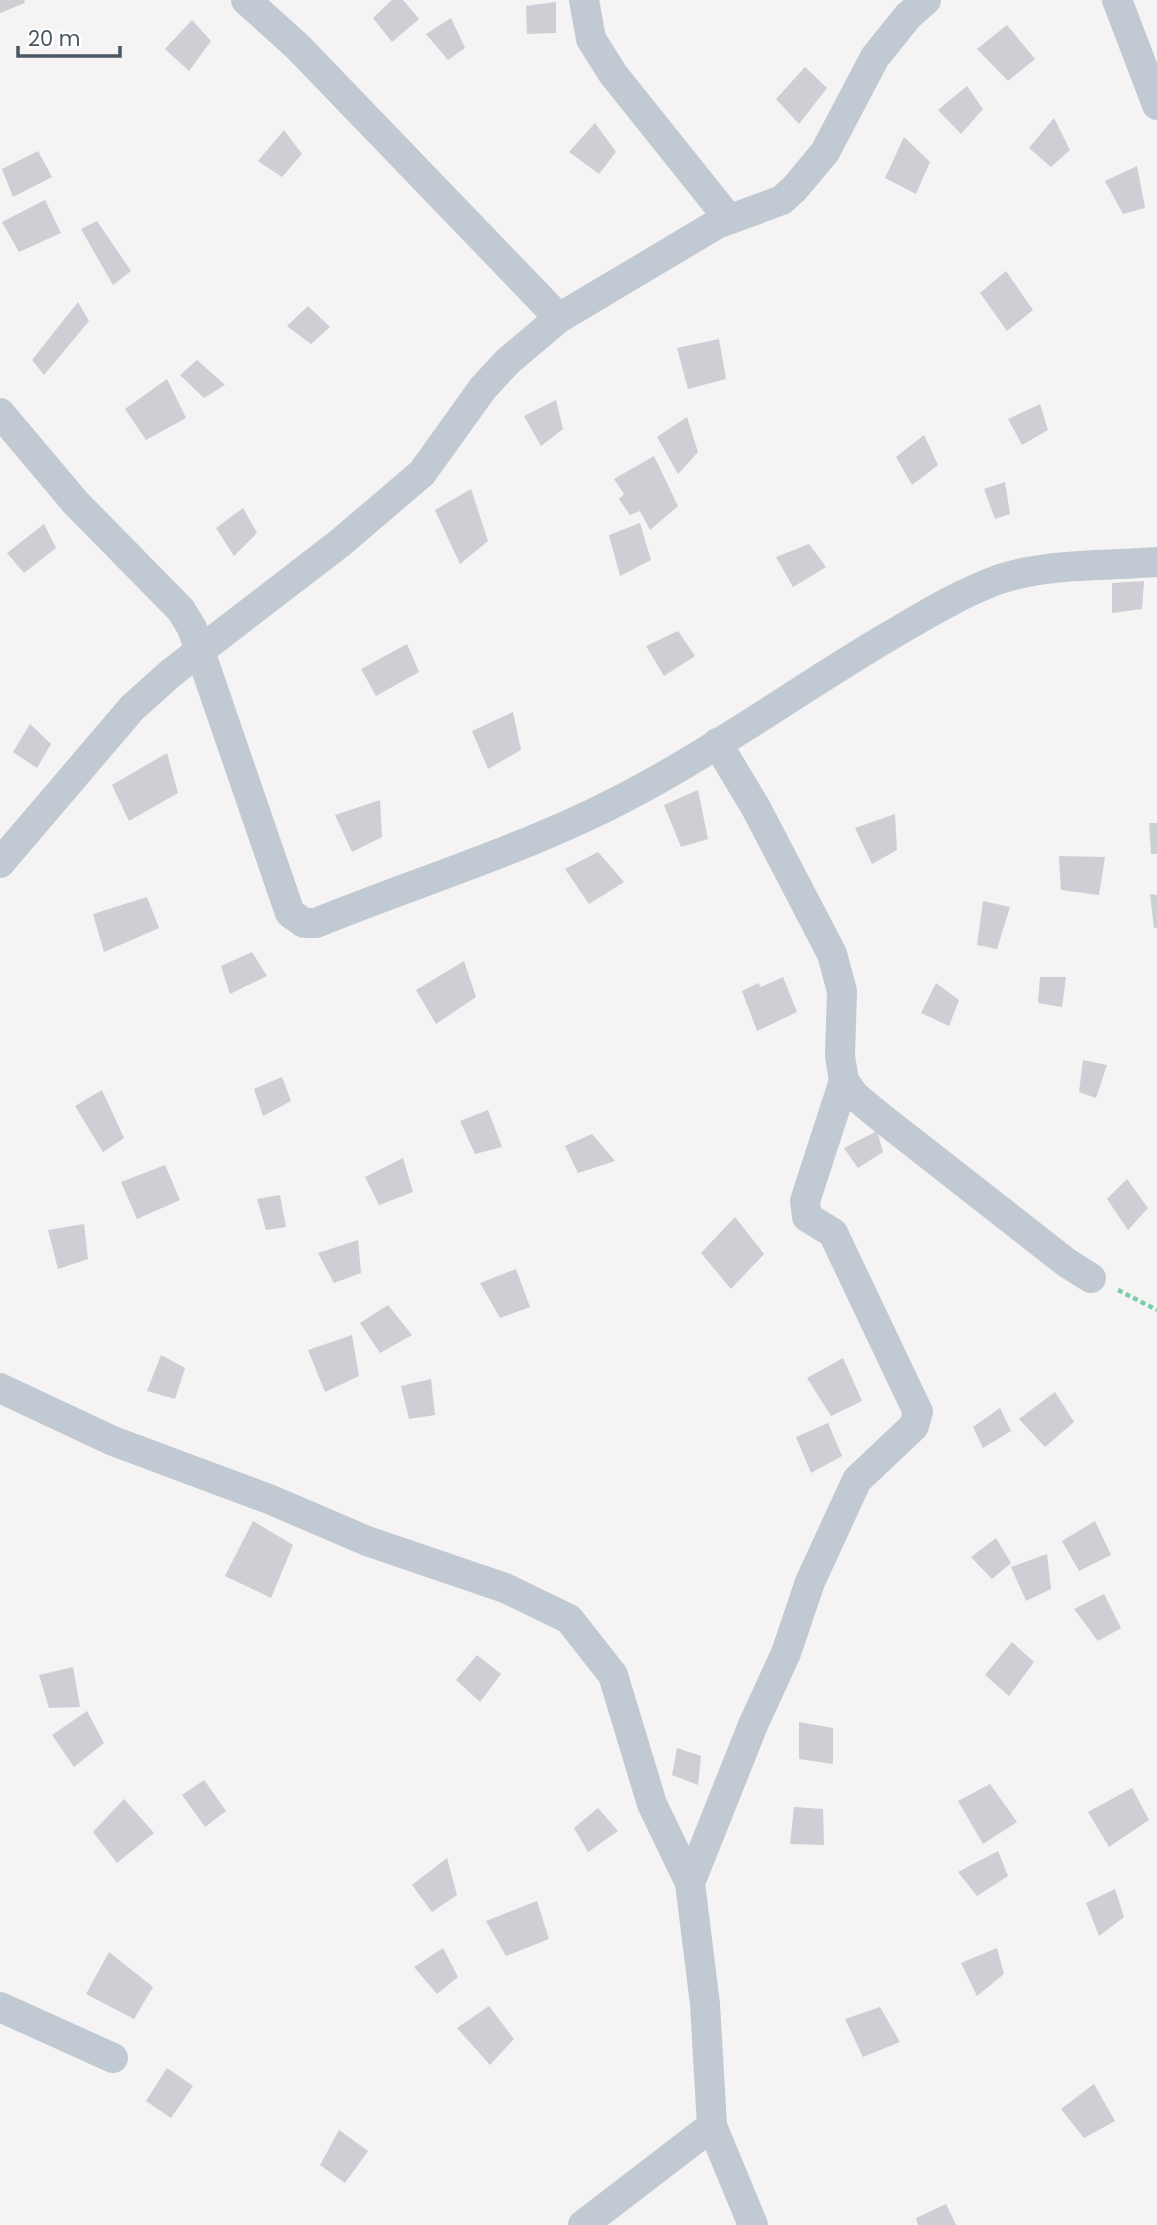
<svg xmlns="http://www.w3.org/2000/svg" width="1157" height="2225" font-family="Poppins,sans-serif">
  <rect width="100%" height="100%" fill="#f5f3f3"/>
  <!-- building -->
  <g fill="#cdcfd5">
    <polygon points="0,0 24,0 25,3 0,13"/>
    <polygon points="392,0 403,0 419,19 392,42 373,18"/>
    <polygon points="556,2 556,33 527,34 526,6"/>
    <polygon points="451,18 465,48 448,60 426,34"/>
    <polygon points="192,20 211,41 189,71 165,49"/>
    <polygon points="1007,25 1035,59 1008,81 977,49"/>
    <polygon points="805,67 827,88 799,124 776,99"/>
    <polygon points="967,86 983,109 961,134 938,110"/>
    <polygon points="1054,118 1070,150 1051,167 1029,148"/>
    <polygon points="595,123 616,152 599,174 569,152"/>
    <polygon points="284,130 302,154 282,177 258,161"/>
    <polygon points="904,137 930,162 916,194 885,178"/>
    <polygon points="38,151 52,177 13,197 2,169"/>
    <polygon points="1137,166 1145,208 1123,214 1105,181"/>
    <polygon points="45,200 61,233 19,252 2,222"/>
    <polygon points="97,221 131,271 113,285 81,229"/>
    <polygon points="1006,271 1033,310 1007,331 980,293"/>
    <polygon points="78,302 89,321 44,375 32,360"/>
    <polygon points="308,306 330,327 311,344 287,326"/>
    <polygon points="719,339 726,379 688,389 677,348"/>
    <polygon points="197,360 225,385 204,398 180,375"/>
    <polygon points="167,379 186,418 146,440 125,409"/>
    <polygon points="556,400 563,429 541,446 524,416"/>
    <polygon points="1040,404 1048,430 1022,445 1008,419"/>
    <polygon points="687,417 698,452 678,474 657,437"/>
    <polygon points="924,435 938,465 912,485 896,457"/>
    <polygon points="654,456 678,506 650,530 640,511 630,515 619,499 624,494 614,479"/>
    <polygon points="1005,482 1010,514 995,519 984,489"/>
    <polygon points="471,489 488,541 460,564 435,510"/>
    <polygon points="243,508 257,533 234,556 216,528"/>
    <polygon points="640,523 651,560 620,576 609,535"/>
    <polygon points="44,524 56,548 24,573 7,553"/>
    <polygon points="809,544 826,567 793,587 776,557"/>
    <polygon points="1144,581 1142,609 1112,613 1112,583"/>
    <polygon points="678,631 695,656 664,676 646,646"/>
    <polygon points="407,644 419,672 376,696 361,669"/>
    <polygon points="513,712 521,750 488,769 472,731"/>
    <polygon points="30,724 51,744 37,768 13,752"/>
    <polygon points="167,753 178,793 129,821 112,785"/>
    <polygon points="698,790 708,839 681,847 664,805"/>
    <polygon points="380,800 382,837 352,852 335,815"/>
    <polygon points="895,814 897,850 872,864 855,828"/>
    <polygon points="1149,823 1157,823 1157,854 1151,854"/>
    <polygon points="598,852 624,882 589,904 565,869"/>
    <polygon points="1059,856 1105,857 1099,895 1061,890"/>
    <polygon points="1150,894 1157,895 1157,928 1154,928"/>
    <polygon points="147,897 159,928 104,952 93,914"/>
    <polygon points="983,901 1010,907 997,949 977,945"/>
    <polygon points="252,952 267,976 230,994 221,966"/>
    <polygon points="464,961 476,997 436,1024 416,990"/>
    <polygon points="783,977 797,1012 757,1031 742,991 758,983 761,987"/>
    <polygon points="1040,977 1066,977 1062,1007 1038,1003"/>
    <polygon points="936,983 959,1000 949,1026 921,1013"/>
    <polygon points="1083,1060 1107,1065 1096,1098 1079,1092"/>
    <polygon points="282,1077 291,1101 263,1116 254,1089"/>
    <polygon points="102,1090 124,1138 103,1152 75,1106"/>
    <polygon points="488,1110 502,1147 475,1154 460,1121"/>
    <polygon points="877,1131 883,1152 858,1168 844,1148"/>
    <polygon points="592,1134 615,1161 578,1173 565,1146"/>
    <polygon points="403,1158 413,1192 379,1205 365,1177"/>
    <polygon points="165,1165 180,1200 137,1219 121,1182"/>
    <polygon points="1127,1179 1148,1208 1128,1230 1107,1199"/>
    <polygon points="280,1195 286,1227 266,1230 257,1199"/>
    <polygon points="735,1217 764,1254 731,1289 701,1253"/>
    <polygon points="84,1224 88,1259 58,1269 48,1230"/>
    <polygon points="358,1240 361,1273 334,1283 318,1253"/>
    <polygon points="516,1269 530,1307 500,1318 480,1283"/>
    <polygon points="388,1305 412,1335 380,1353 360,1323"/>
    <polygon points="352,1335 359,1376 325,1392 308,1350"/>
    <polygon points="161,1355 185,1368 175,1399 147,1391"/>
    <polygon points="843,1358 862,1401 831,1416 807,1378"/>
    <polygon points="431,1379 435,1415 409,1419 401,1386"/>
    <polygon points="1055,1392 1074,1422 1045,1447 1019,1419"/>
    <polygon points="1000,1408 1011,1431 983,1448 973,1427"/>
    <polygon points="828,1423 842,1456 811,1473 796,1437"/>
    <polygon points="253,1521 293,1545 271,1598 225,1576"/>
    <polygon points="1095,1521 1111,1555 1079,1571 1062,1541"/>
    <polygon points="996,1538 1011,1563 992,1579 971,1557"/>
    <polygon points="1047,1554 1051,1589 1026,1601 1011,1567"/>
    <polygon points="1104,1594 1121,1628 1098,1641 1074,1609"/>
    <polygon points="1012,1642 1034,1662 1009,1696 985,1675"/>
    <polygon points="477,1655 501,1674 480,1702 456,1680"/>
    <polygon points="73,1667 80,1707 49,1708 39,1675"/>
    <polygon points="87,1711 104,1743 74,1767 52,1735"/>
    <polygon points="799,1722 833,1728 833,1764 799,1759"/>
    <polygon points="677,1748 701,1756 698,1785 672,1775"/>
    <polygon points="204,1780 226,1811 205,1827 182,1795"/>
    <polygon points="990,1784 1017,1822 983,1844 958,1801"/>
    <polygon points="1132,1788 1149,1820 1109,1847 1088,1812"/>
    <polygon points="124,1799 154,1833 117,1863 93,1832"/>
    <polygon points="794,1807 823,1809 824,1845 790,1844"/>
    <polygon points="598,1808 618,1831 588,1852 574,1828"/>
    <polygon points="998,1851 1008,1876 977,1896 958,1872"/>
    <polygon points="447,1858 457,1895 432,1912 412,1885"/>
    <polygon points="1115,1889 1124,1917 1099,1936 1086,1903"/>
    <polygon points="537,1901 549,1939 506,1956 486,1921"/>
    <polygon points="443,1948 458,1977 437,1994 414,1967"/>
    <polygon points="997,1948 1004,1974 977,1996 961,1963"/>
    <polygon points="109,1952 153,1987 134,2019 86,1994"/>
    <polygon points="489,2006 514,2039 490,2065 457,2028"/>
    <polygon points="880,2007 900,2042 863,2057 845,2019"/>
    <polygon points="167,2068 193,2086 171,2118 146,2101"/>
    <polygon points="1094,2084 1115,2121 1084,2138 1061,2109"/>
    <polygon points="339,2130 368,2151 345,2183 320,2165"/>
    <polygon points="946,2204 956,2225 918,2225 916,2218"/>
  </g>
  <g fill="none" stroke-linecap="round" stroke-linejoin="round">
    <!-- path -->
    <polyline stroke="#7ad0a6" stroke-width="4.5" stroke-dasharray="5 3.5" stroke-linecap="butt" points="1118,1290 1157,1310"/>
    <!-- street -->
    <g stroke="#c1cad2" stroke-width="30">
      <polyline points="246,0 298,47 559,318"/>
      <polyline points="584,0 591,39 613,74 729,219"/>
      <polyline points="1117,0 1157,105"/>
      <path d="M0 413 75 502 181 610 192 628 290 913 304 923H316C427 878 543 844 648 785 732 739 809 683 891 635 927 614 961 593 1000 579 1049 563 1106 566 1157 562"/>
      <polyline points="717,743 756,808 832,954 842,991 840,1056 844,1081 855,1096 883,1119 1067,1263 1091,1278"/>
      <polyline points="0,863 132,708 171,673 340,543 422,473 483,388 508,361 559,318 717,224 782,200 795,188 825,152 875,57 908,16 926,0"/>
      <polyline points="0,1388 113,1441 269,1499 367,1541 505,1588 569,1619 613,1675 652,1804 690,1883 705,2004 712,2126 753,2225"/>
      <polyline points="690,1883 753,1725 786,1653 810,1582 857,1480 914,1426 918,1412 833,1233 807,1217 805,1201 844,1081"/>
      <polyline points="0,2007 113,2058"/>
      <polyline points="583,2225 712,2126"/>
    </g>
  </g>
  <!-- scale -->
  <path d="M18 46v10h102v-10" fill="none" stroke="#4a5661" stroke-width="3.5"/>
  <text x="28" y="46" font-size="21" fill="#4a5661" stroke="#ffffff" stroke-width="5" paint-order="stroke">20 m</text>
</svg>
